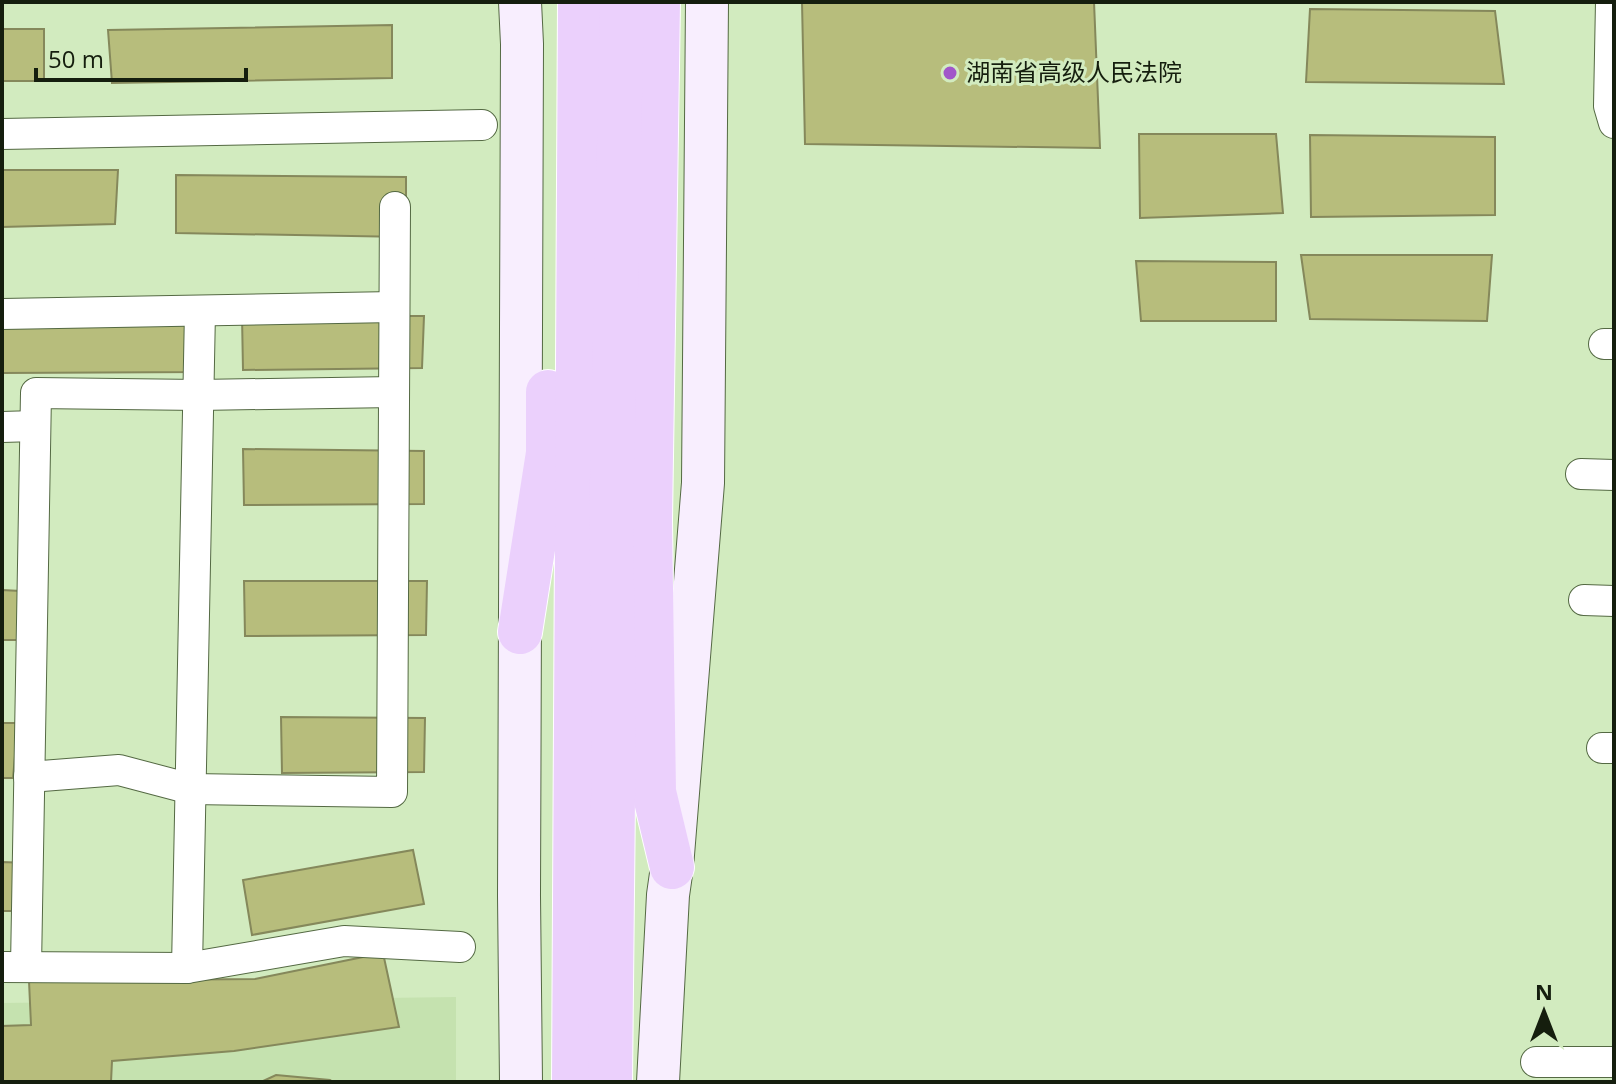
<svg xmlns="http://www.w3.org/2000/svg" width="1616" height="1084" font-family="'Open Sans','Noto Sans SC',sans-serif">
  <rect width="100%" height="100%" fill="#d2ebbf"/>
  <!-- built -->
  <polygon fill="#c5e2af" points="456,997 456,1082 2,1082 2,1003"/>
  <!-- building -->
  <g fill="#b7bd7c" stroke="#85885b" stroke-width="2">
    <polygon points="802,2 1094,2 1100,148 805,144"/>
    <polygon points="1310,9 1495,11 1504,84 1306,82"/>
    <polygon points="392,25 392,78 112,83 108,30"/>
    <rect x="2" y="29" width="42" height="52"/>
    <polygon points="1139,134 1276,134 1283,213 1140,218"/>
    <polygon points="1310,135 1495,137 1495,215 1311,217"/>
    <polygon points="2,170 118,170 115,224 2,227"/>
    <polygon points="176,175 406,177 406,237 176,233"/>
    <polygon points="1301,255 1492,255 1487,321 1310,319"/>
    <polygon points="1136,261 1276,262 1276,321 1141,321"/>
    <polygon points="242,316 424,316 422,368 243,370"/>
    <polygon points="2,321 204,321 203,372 2,373"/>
    <polygon points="243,449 424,451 424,504 244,505"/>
    <polygon points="244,581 427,581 426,635 245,636"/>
    <polygon points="2,590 20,591 21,640 2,640"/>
    <polygon points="281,717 425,718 424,772 282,773"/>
    <polygon points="2,723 18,723 13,778 2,778"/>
    <polygon points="413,850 424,904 252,935 243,880"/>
    <polygon points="2,862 28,863 27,911 2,911"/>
    <polygon points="383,953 399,1027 234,1051 112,1061 111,1082 2,1082 2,1026 31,1025 29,981 255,979"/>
    <polygon points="276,1075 330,1080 333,1082 261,1082"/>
  </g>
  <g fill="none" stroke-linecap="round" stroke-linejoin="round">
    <!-- minor casing -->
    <g stroke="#546943" stroke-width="32">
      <g id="minor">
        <polyline points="1611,2 1609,106 1614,123"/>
        <polyline points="2,134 482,125"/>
        <polyline points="2,314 394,307"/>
        <polyline points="1604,344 1614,344"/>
        <polyline points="2,427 35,426"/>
        <polyline points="1581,474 1614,475"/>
        <polyline points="1584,600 1614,601"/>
        <polyline points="1602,748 1614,748"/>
        <polyline points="29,777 119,770 191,789 392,792 395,207"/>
        <polyline points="2,967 187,968 344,941 460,947"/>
        <polyline points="26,967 36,393 199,395 394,392"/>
        <polyline points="187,968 200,311"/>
        <polyline points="1536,1062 1614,1062"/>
      </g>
    </g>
    <!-- secondary casing -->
    <g stroke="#546943" stroke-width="44">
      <g id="secondary">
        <polyline points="520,2 522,44 519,896 521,1082"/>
        <polyline points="658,1082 668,895 672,867 703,483 707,2"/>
      </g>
    </g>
    <!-- trunk casing -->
    <g stroke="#fff" stroke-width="46">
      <g id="trunk">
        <polyline points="658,2 650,521 654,792 672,867"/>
        <polyline points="520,632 548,453 548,392"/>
        <polyline points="574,1082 580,2"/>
        <polyline points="610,1082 614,703 611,527 622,2"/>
      </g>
    </g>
    <!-- minor -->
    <use href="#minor" stroke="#fff" stroke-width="30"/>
    <!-- secondary -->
    <use href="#secondary" stroke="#f8eefe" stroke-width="42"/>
    <!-- trunk -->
    <use href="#trunk" stroke="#ebd0fc" stroke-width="44"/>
  </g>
  <!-- markers -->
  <circle fill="#a156c9" stroke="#d2ebbf" stroke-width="3" cx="950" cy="73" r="8"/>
  <g text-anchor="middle" stroke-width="6" stroke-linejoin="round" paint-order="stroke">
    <!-- poi labels -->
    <g font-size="24" fill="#151e0e" stroke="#d2ebbf" text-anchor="start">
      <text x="966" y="81">湖南省高级人民法院</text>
    </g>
  </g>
  <!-- border -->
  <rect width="1616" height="1084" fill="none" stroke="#151e0e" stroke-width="8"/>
  <!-- north arrow -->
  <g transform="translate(1544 1012)" stroke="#d2ebbf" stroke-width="6" paint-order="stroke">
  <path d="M0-6L14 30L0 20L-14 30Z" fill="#151e0e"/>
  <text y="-12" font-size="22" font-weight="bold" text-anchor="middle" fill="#151e0e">N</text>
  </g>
  <!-- scale -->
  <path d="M36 68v12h210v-12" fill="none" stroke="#151e0e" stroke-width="4"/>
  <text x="48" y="68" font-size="24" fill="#151e0e" stroke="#d2ebbf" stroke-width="6" paint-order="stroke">50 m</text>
</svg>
